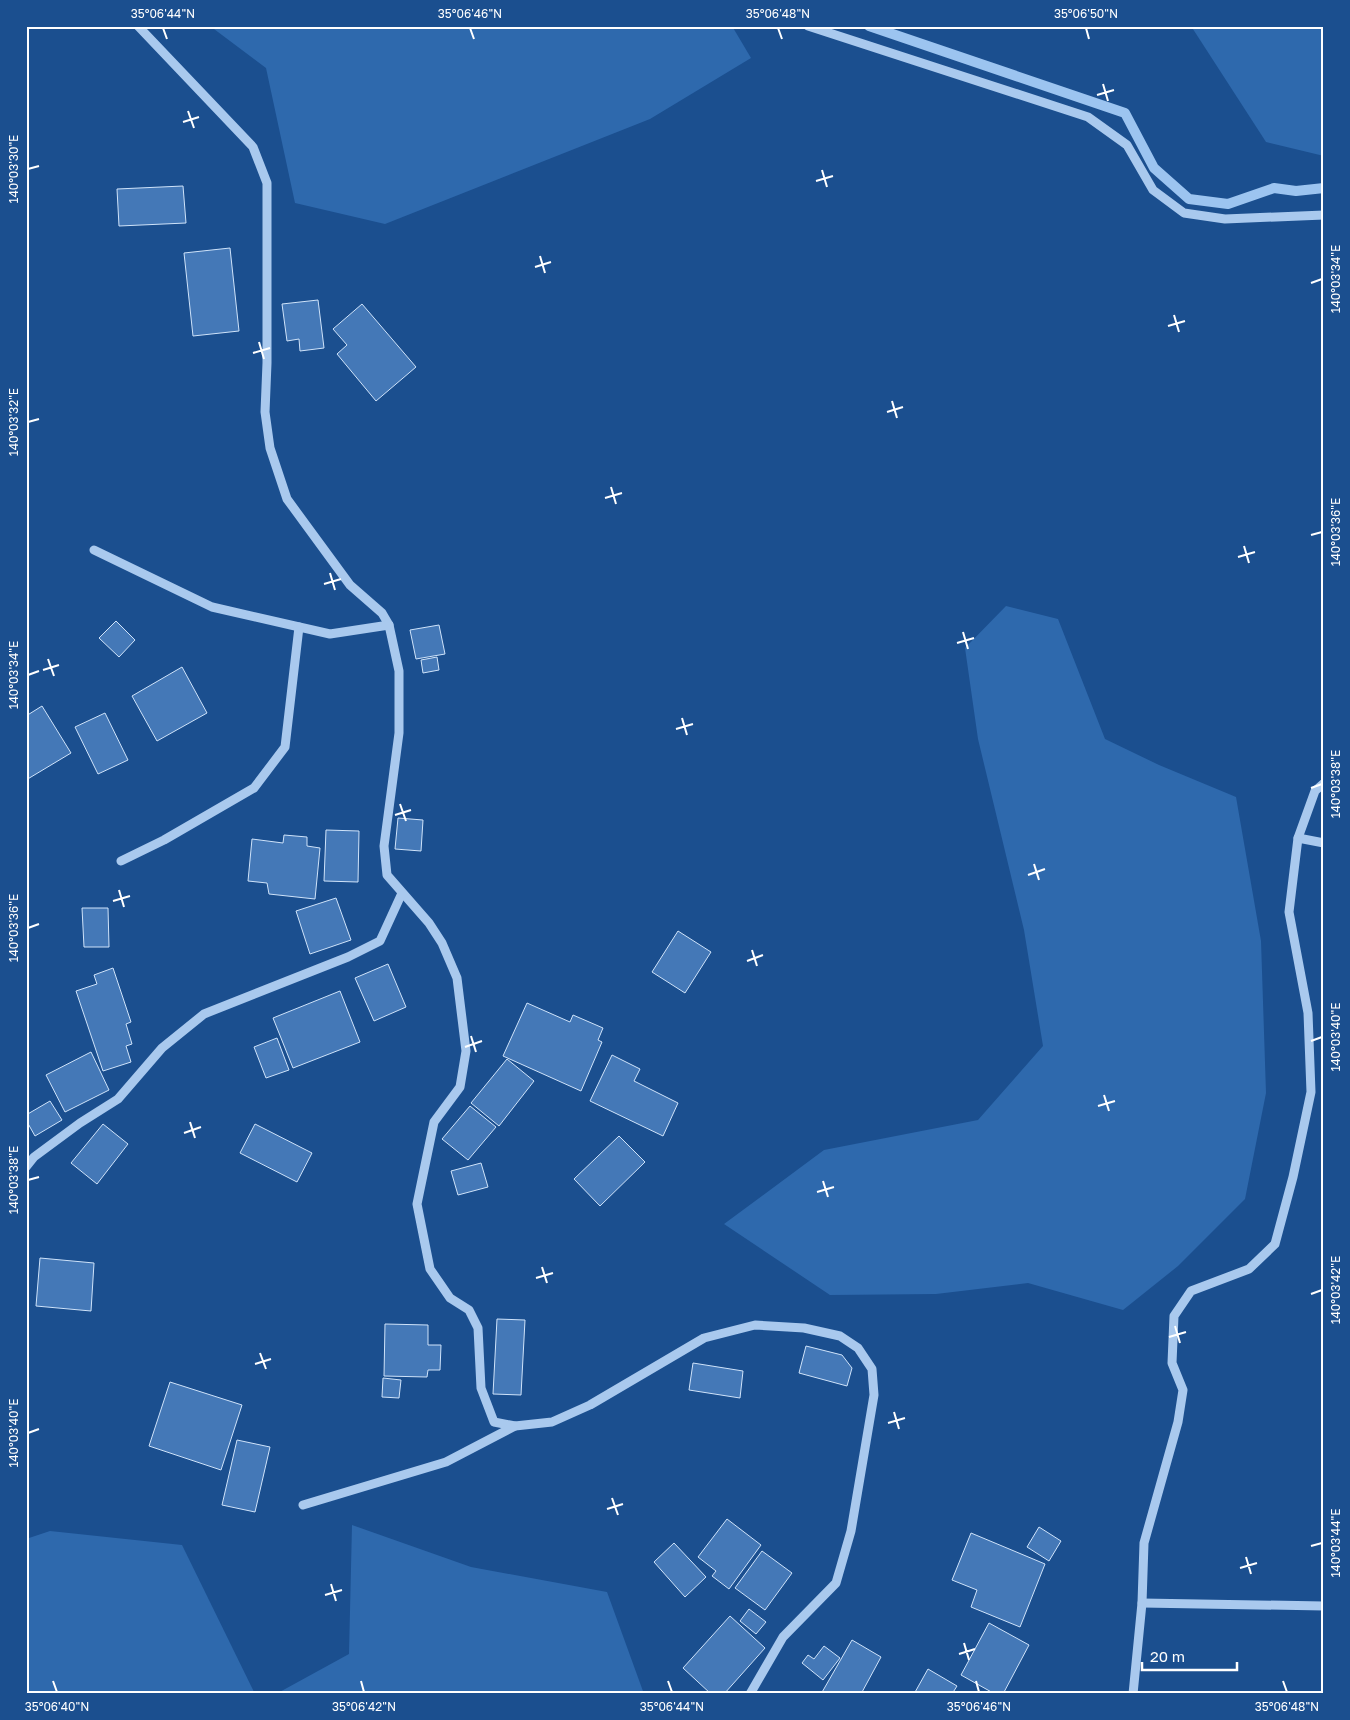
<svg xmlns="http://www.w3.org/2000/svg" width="1350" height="1720" font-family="'Golos Text',sans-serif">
  <rect width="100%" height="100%" fill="#1b4f8f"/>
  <!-- green -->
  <g fill="#2e69ad">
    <polygon points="210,26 732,26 751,58 650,119 385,224 295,203 266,68"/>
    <polygon points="1191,26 1324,26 1324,156 1266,142"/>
    <polygon points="1006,606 1058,619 1105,739 1159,765 1236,797 1261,941 1266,1093 1245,1199 1178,1266 1123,1310 1028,1283 936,1294 830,1295 724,1224 824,1150 978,1120 1043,1046 1024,930 978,739 965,648"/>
    <polygon points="352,1525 471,1567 607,1592 644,1694 276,1694 349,1654"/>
    <polygon points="50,1531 182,1545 255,1694 26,1694 26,1539"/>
  </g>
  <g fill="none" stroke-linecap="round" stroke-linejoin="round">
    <!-- stream -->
    <polyline stroke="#9cc4f0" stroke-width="10" points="869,26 1125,113 1154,168 1189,199 1228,204 1274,188 1296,191 1324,188"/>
  </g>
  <!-- building -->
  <g fill="#4478b7" stroke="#cfe3fa">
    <polygon points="183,186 186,223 119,226 117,189"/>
    <polygon points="230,248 239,331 193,336 184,253"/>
    <polygon points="318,300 324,348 300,351 299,339 287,341 282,304"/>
    <polygon points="362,304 416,367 376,401 337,354 347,345 333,329"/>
    <polygon points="116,621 135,640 119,657 99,638"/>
    <polygon points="439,625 445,654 416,659 410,630"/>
    <polygon points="437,657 439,670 423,673 421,660"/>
    <polygon points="182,667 207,713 157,741 132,696"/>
    <polygon points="42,706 71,753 26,780 26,716"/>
    <polygon points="105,713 128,760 98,774 75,727"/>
    <polygon points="398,818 423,820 421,851 395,849"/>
    <polygon points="326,830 359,831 358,882 324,881"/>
    <polygon points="284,835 307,837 307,846 320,848 315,899 269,894 267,883 248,881 252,839 283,843"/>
    <polygon points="336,898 351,940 310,954 296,911"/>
    <polygon points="82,908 108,908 109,947 84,947"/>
    <polygon points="678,931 711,952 685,993 652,972"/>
    <polygon points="388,964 406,1007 374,1021 355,978"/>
    <polygon points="113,968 131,1022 126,1024 132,1044 126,1046 131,1062 103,1071 76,991 97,984 94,975"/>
    <polygon points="340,991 360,1042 293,1068 273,1018"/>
    <polygon points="527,1003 570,1022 573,1015 603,1028 598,1040 602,1042 581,1091 503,1056"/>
    <polygon points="277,1038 289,1070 266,1078 254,1047"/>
    <polygon points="91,1052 109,1090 65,1112 46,1075"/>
    <polygon points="612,1055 640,1069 634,1081 678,1103 663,1136 590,1101"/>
    <polygon points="507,1059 534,1081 499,1126 471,1103"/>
    <polygon points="50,1101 62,1120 35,1136 26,1120 26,1115"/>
    <polygon points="470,1106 496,1127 468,1160 442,1139"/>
    <polygon points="103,1124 128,1144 97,1184 71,1163"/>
    <polygon points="255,1124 312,1153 297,1182 240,1153"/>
    <polygon points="619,1136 645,1162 600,1206 574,1179"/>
    <polygon points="481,1163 488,1187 458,1195 451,1171"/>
    <polygon points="40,1258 94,1263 91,1311 36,1306"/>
    <polygon points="497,1319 525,1320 521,1395 493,1394"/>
    <polygon points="385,1324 428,1325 428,1345 441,1345 440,1370 428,1370 427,1377 384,1376"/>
    <polygon points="806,1346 842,1355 852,1368 847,1386 799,1373"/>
    <polygon points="693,1363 743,1371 740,1398 689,1390"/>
    <polygon points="383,1378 401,1380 399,1398 382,1397"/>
    <polygon points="170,1382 242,1405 221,1470 149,1446"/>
    <polygon points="237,1440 270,1447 255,1512 222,1505"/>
    <polygon points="727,1519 761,1545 729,1589 712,1576 716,1571 698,1557"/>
    <polygon points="1039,1527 1061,1541 1049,1561 1027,1547"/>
    <polygon points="971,1533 1045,1564 1020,1627 971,1607 977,1590 952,1580"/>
    <polygon points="674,1543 706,1577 685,1597 654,1562"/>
    <polygon points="762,1551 792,1573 765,1610 735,1588"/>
    <polygon points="749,1609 766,1622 756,1634 740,1621"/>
    <polygon points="730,1616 765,1648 724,1694 711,1694 683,1668"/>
    <polygon points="989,1623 1029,1645 1003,1694 995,1694 961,1675"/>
    <polygon points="852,1640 881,1657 861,1694 821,1694"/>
    <polygon points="824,1646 840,1658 823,1680 802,1663 808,1655 814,1659"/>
    <polygon points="928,1669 957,1686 952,1694 914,1694"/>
  </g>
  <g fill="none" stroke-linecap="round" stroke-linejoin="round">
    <!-- minor -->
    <g stroke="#a9c9ee" stroke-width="9">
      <polyline points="138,26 253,147 267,183 267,363 265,412 270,448 287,499 350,585 382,613 389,625"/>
      <polyline points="808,26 1088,117 1127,145 1153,190 1184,213 1225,219 1324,215"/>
      <polyline points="94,550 212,607 330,634 389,625 399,671 399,733 384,846 387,875 429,923 442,943 457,978 466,1051 460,1087 434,1122 417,1204 430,1269 450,1298 469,1310 478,1328 481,1388 494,1422 515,1426 552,1422 590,1405 704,1338 755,1325 804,1328 840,1336 858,1348 872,1369 874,1395 851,1531 836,1583 783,1637 750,1694"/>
      <polyline points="1298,838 1324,843"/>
      <polyline points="121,861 164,840 254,788 285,747 299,627"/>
      <polyline points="26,1167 34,1157 80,1123 118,1099 162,1048 204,1014 348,957 380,941 402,893"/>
      <polyline points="303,1505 446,1462 515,1426"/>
      <polyline points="1142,1603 1324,1606"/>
      <polyline points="1133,1694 1142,1603 1144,1543 1178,1422 1183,1390 1172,1363 1174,1316 1191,1291 1249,1269 1275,1244 1293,1177 1311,1092 1308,1013 1289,912 1298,838 1315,791 1324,783"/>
    </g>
  </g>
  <!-- ticks -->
  <path fill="none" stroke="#fff" stroke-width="2" d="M163 28 167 39M470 28 474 39M778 28 782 39M1086 28 1089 39M1103 84 1108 101M1097 95 1114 90M188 111 194 128M183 122 199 117M28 169 39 166M822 170 827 187M816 181 833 176M540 256 545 273M535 267 551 262M1311 283 1322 279M1174 315 1179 332M1168 326 1185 321M259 342 264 359M253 353 270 348M892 401 897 418M887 412 903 407M28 422 39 419M611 487 616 504M605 498 622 493M1311 535 1322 532M1244 546 1249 563M1238 557 1255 552M330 573 335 590M324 584 341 579M963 632 968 649M957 643 974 638M48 659 54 676M43 670 59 665M28 675 39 671M682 718 687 735M676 729 693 724M1311 788 1322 784M400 804 406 821M395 815 411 810M1034 864 1039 880M1028 875 1045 869M119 890 124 907M113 901 130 896M28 928 39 924M752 950 757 966M747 961 763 955M471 1036 476 1052M1311 1041 1322 1037M465 1047 482 1041M1104 1095 1109 1111M1098 1106 1115 1101M190 1122 195 1138M184 1133 201 1127M28 1180 39 1177M823 1181 828 1197M817 1192 834 1187M542 1267 547 1283M536 1278 553 1273M1311 1294 1322 1290M1175 1326 1180 1343M1169 1337 1186 1332M260 1353 266 1369M255 1364 271 1359M894 1412 899 1429M888 1423 905 1418M28 1433 39 1429M612 1498 618 1515M607 1509 623 1504M1311 1546 1322 1543M1246 1557 1251 1574M1240 1568 1257 1563M331 1584 336 1601M325 1595 342 1590M964 1643 969 1660M959 1654 975 1649M53 1681 57 1692M361 1681 364 1692M668 1681 672 1692M976 1681 979 1692M1283 1681 1287 1692"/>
  <!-- border -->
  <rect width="1350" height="1720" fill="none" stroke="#1b4f8f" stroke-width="55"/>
  <!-- scale -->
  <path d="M1142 1662v8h95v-8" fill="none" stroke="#ffffff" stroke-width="2.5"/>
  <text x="1150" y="1662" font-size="15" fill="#ffffff" stroke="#1b4f8f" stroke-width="4" paint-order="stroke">20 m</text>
  <rect x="28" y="28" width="1294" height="1664" fill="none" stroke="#fff" stroke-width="2"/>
  <g font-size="12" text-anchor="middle" fill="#fff">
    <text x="163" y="18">35°06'44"N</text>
    <text x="470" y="18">35°06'46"N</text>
    <text x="778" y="18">35°06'48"N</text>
    <text x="1086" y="18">35°06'50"N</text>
    <text transform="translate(14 169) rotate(-90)" y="4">140°03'30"E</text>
    <text transform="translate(1336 279) rotate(-90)" y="4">140°03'34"E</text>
    <text transform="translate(14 422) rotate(-90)" y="4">140°03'32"E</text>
    <text transform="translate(1336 532) rotate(-90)" y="4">140°03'36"E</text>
    <text transform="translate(14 675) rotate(-90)" y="4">140°03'34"E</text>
    <text transform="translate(1336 784) rotate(-90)" y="4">140°03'38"E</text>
    <text transform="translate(14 928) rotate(-90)" y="4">140°03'36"E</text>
    <text transform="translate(1336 1037) rotate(-90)" y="4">140°03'40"E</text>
    <text transform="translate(14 1180) rotate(-90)" y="4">140°03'38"E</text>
    <text transform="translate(1336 1290) rotate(-90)" y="4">140°03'42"E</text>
    <text transform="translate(14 1433) rotate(-90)" y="4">140°03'40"E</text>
    <text transform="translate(1336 1543) rotate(-90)" y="4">140°03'44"E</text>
    <text x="57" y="1711">35°06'40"N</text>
    <text x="364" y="1711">35°06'42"N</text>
    <text x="672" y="1711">35°06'44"N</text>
    <text x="979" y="1711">35°06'46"N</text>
    <text x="1287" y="1711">35°06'48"N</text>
  </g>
</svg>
